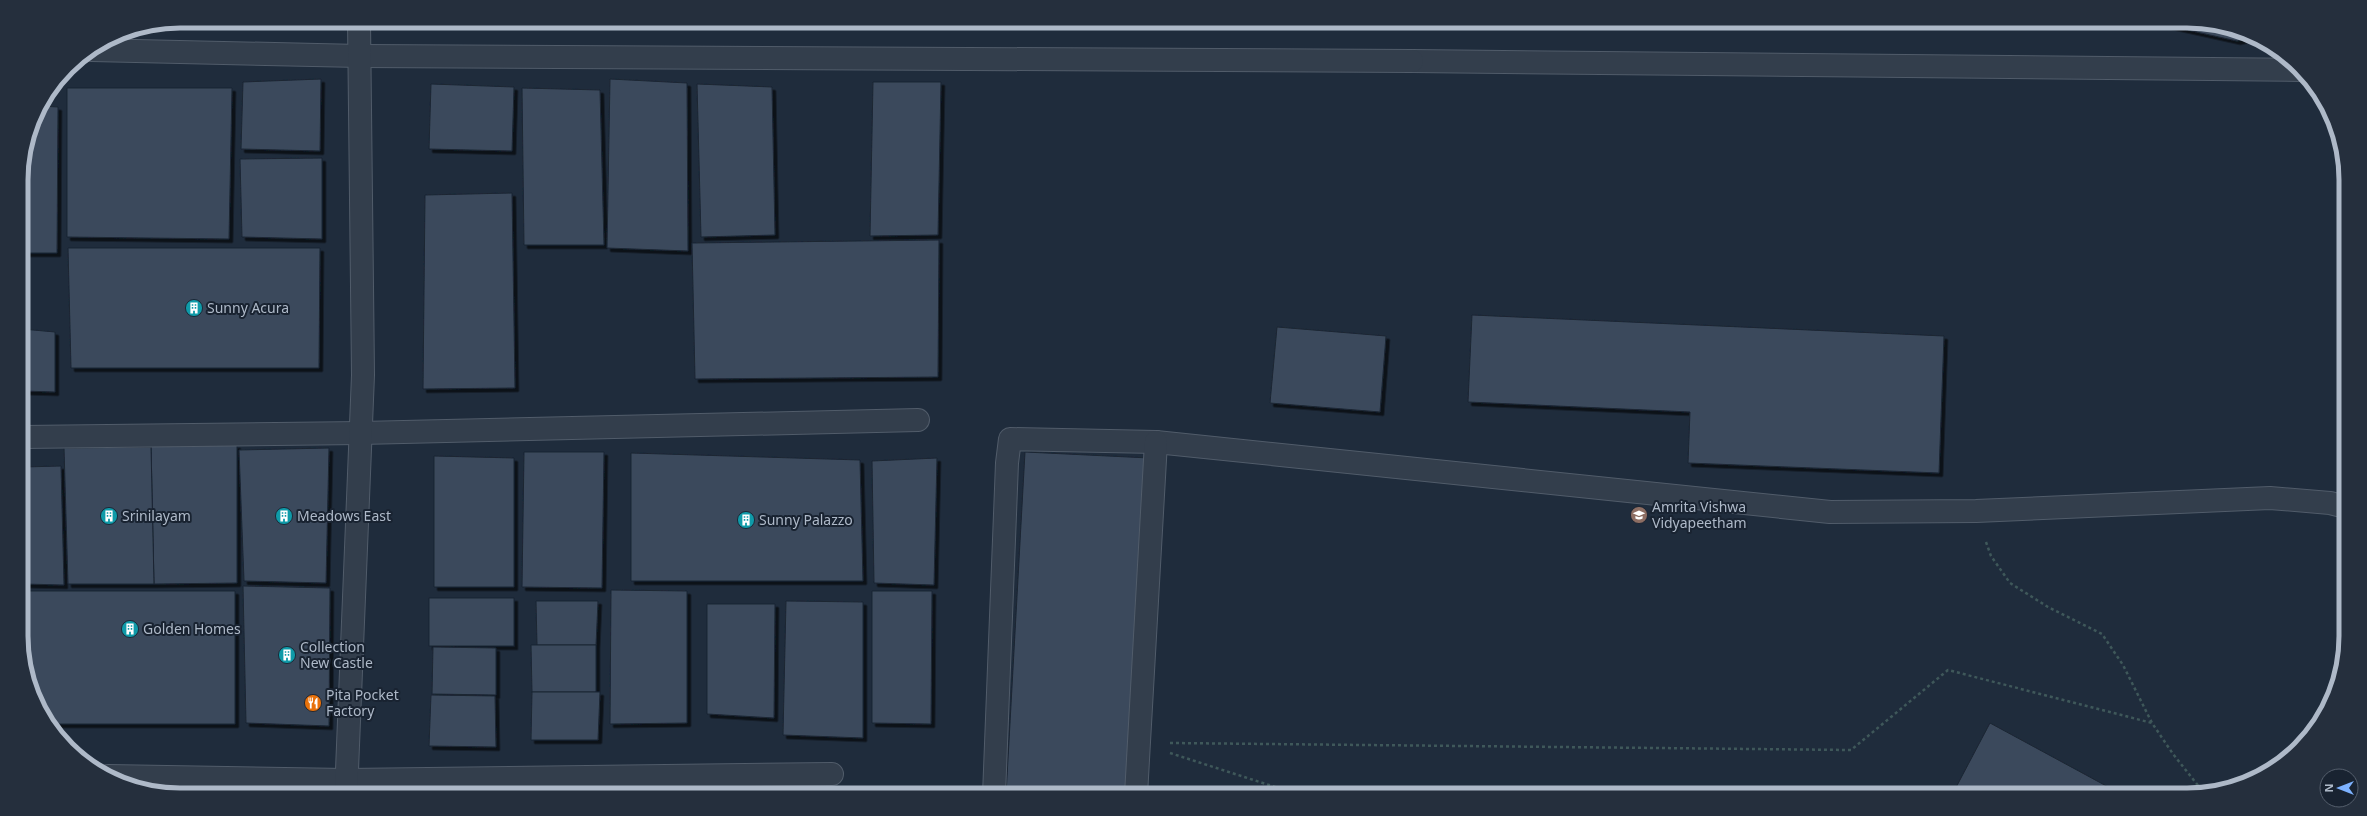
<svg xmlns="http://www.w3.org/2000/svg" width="2367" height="816" font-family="'Noto Sans',sans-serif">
  <defs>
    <filter id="shadow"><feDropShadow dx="3.5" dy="3.5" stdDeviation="0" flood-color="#0009"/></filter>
  </defs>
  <rect width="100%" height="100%" fill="#1f2c3c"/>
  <!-- building -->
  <g fill="#3b4a5c" stroke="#1b2533" filter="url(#shadow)">
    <polygon points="2147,21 2187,21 2238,29 2254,37 2237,41"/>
    <polygon points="321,79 320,151 241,149 243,82"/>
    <polygon points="610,79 687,83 688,251 607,248"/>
    <polygon points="873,82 941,82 938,235 870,236"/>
    <polygon points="431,84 514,87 512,151 429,149"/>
    <polygon points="697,84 772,87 775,235 701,237"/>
    <polygon points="67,88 232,88 229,239 67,237"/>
    <polygon points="522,88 600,90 604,245 524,245"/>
    <polygon points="40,106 58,107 57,253 22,253 21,169"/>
    <polygon points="322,158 322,239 242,237 240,159"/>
    <polygon points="512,193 515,388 423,389 425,195"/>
    <polygon points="939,240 938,377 695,379 692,243"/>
    <polygon points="68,248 320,248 319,368 71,368"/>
    <polygon points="1472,315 1944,336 1939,473 1688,463 1690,412 1468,402"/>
    <polygon points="1277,327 1386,336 1380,412 1270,403"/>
    <polygon points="22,329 55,332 55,392 23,391"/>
    <polygon points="151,445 237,445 237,583 154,584"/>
    <polygon points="151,447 154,584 68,584 64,448"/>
    <polygon points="329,448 326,583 244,581 239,450"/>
    <polygon points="524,452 604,452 602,588 522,587"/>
    <polygon points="1025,452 1149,458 1130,795 1006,795"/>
    <polygon points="631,453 860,460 863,581 631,581"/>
    <polygon points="434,456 514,458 514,587 434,587"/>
    <polygon points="937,458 934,585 874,583 872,461"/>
    <polygon points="61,466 64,585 24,584 23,467"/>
    <polygon points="243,586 330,588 329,726 246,723"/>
    <polygon points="611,590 687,591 687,723 610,724"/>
    <polygon points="24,591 235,591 235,724 50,724 37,706 24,667"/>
    <polygon points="872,591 932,591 931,724 872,723"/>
    <rect x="429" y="598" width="85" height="48"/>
    <polygon points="536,601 598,601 596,645 537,645"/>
    <polygon points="786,601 863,602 863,738 783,735"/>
    <polygon points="707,604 775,604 774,718 707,714"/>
    <polygon points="531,645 596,645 596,692 532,692"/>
    <polygon points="433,647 496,648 496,695 432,694"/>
    <polygon points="532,692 600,692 598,740 531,740"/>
    <polygon points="431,695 495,696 496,747 429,746"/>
    <polygon points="1990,723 2123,795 1952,795"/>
  </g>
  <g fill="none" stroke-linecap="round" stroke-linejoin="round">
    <!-- service casing -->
    <g stroke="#515c6a" stroke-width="24">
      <g id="service">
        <polyline points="1412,61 2301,70"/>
        <polyline points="994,795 1007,463 1010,439 1156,442 1830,512 1976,511 2270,498 2330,503 2346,507"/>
        <polyline points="1136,795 1156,442"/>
      </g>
    </g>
    <!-- minor casing -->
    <g stroke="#515c6a" stroke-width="24">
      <g id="minor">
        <polyline points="92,50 360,56 1412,61"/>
        <polyline points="23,437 361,433 918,420"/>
        <polyline points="108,776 346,780 832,774"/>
        <polyline points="346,795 363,375 359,21"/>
      </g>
    </g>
    <!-- path -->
    <g stroke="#3f585a" stroke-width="2.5" stroke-dasharray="3 3" stroke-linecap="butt">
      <polyline points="1986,542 1991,556 2010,583 2048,607 2102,634 2123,665 2152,723 2173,754 2204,793"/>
      <polyline points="1170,743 1851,750 1948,670 2152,723"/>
      <polyline points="1170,753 1300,795"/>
    </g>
    <!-- service -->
    <use href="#service" stroke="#333e4c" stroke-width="22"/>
    <!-- minor -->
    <use href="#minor" stroke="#333e4c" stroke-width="22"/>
  </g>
  <!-- icons -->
  <defs>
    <g id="building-disc" transform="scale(0.9)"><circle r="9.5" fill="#0f9aa8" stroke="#192331"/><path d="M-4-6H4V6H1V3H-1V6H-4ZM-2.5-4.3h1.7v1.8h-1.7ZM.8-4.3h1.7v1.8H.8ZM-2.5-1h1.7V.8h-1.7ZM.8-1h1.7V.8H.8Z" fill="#fff"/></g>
    <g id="university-disc" transform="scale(0.9)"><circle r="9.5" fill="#8d6e63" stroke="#192331"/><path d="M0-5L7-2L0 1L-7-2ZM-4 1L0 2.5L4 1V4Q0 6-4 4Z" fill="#fff"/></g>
    <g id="restaurant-disc" transform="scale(0.9)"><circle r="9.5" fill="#e8710a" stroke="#192331"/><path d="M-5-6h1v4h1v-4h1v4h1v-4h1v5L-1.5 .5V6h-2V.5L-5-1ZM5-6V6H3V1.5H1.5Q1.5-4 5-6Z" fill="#fff"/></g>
  </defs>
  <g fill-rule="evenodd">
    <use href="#building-disc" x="194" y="308"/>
    <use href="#university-disc" x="1639" y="515"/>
    <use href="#building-disc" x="109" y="516"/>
    <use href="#building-disc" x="284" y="516"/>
    <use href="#building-disc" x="746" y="520"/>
    <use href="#building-disc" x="130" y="629"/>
    <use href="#building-disc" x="287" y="655"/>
    <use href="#restaurant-disc" x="313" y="703"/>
  </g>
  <g text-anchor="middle" stroke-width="4" stroke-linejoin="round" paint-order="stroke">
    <!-- poi labels -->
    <g font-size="14" fill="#aeb9c8" stroke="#192331" text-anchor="start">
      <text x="207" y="313">Sunny Acura</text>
      <text x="1652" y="512">Amrita Vishwa<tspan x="1652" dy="16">Vidyapeetham</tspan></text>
      <text x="122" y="521">Srinilayam</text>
      <text x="297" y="521">Meadows East</text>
      <text x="759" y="525">Sunny Palazzo</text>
      <text x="143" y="634">Golden Homes</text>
      <text x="300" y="652">Collection<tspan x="300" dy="16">New Castle</tspan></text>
      <text x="326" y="700">Pita Pocket<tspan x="326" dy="16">Factory</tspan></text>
    </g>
  </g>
  <!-- crop -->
  <path d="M0 0H2367V816H0ZM180 28H2187A152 152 0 0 1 2339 180V636A152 152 0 0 1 2187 788H180A152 152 0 0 1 28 636V180A152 152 0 0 1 180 28Z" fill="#252f3d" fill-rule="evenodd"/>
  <path fill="none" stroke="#aeb9c8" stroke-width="5" d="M180 28H2187A152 152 0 0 1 2339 180V636A152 152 0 0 1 2187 788H180A152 152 0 0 1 28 636V180A152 152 0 0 1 180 28Z"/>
  <!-- north arrow -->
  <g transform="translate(2339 788) rotate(270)"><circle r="19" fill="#192331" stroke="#555f6d"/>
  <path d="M0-3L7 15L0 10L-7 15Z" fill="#7db2ff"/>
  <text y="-6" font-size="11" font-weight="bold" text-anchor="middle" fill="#aeb9c8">N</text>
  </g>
</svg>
